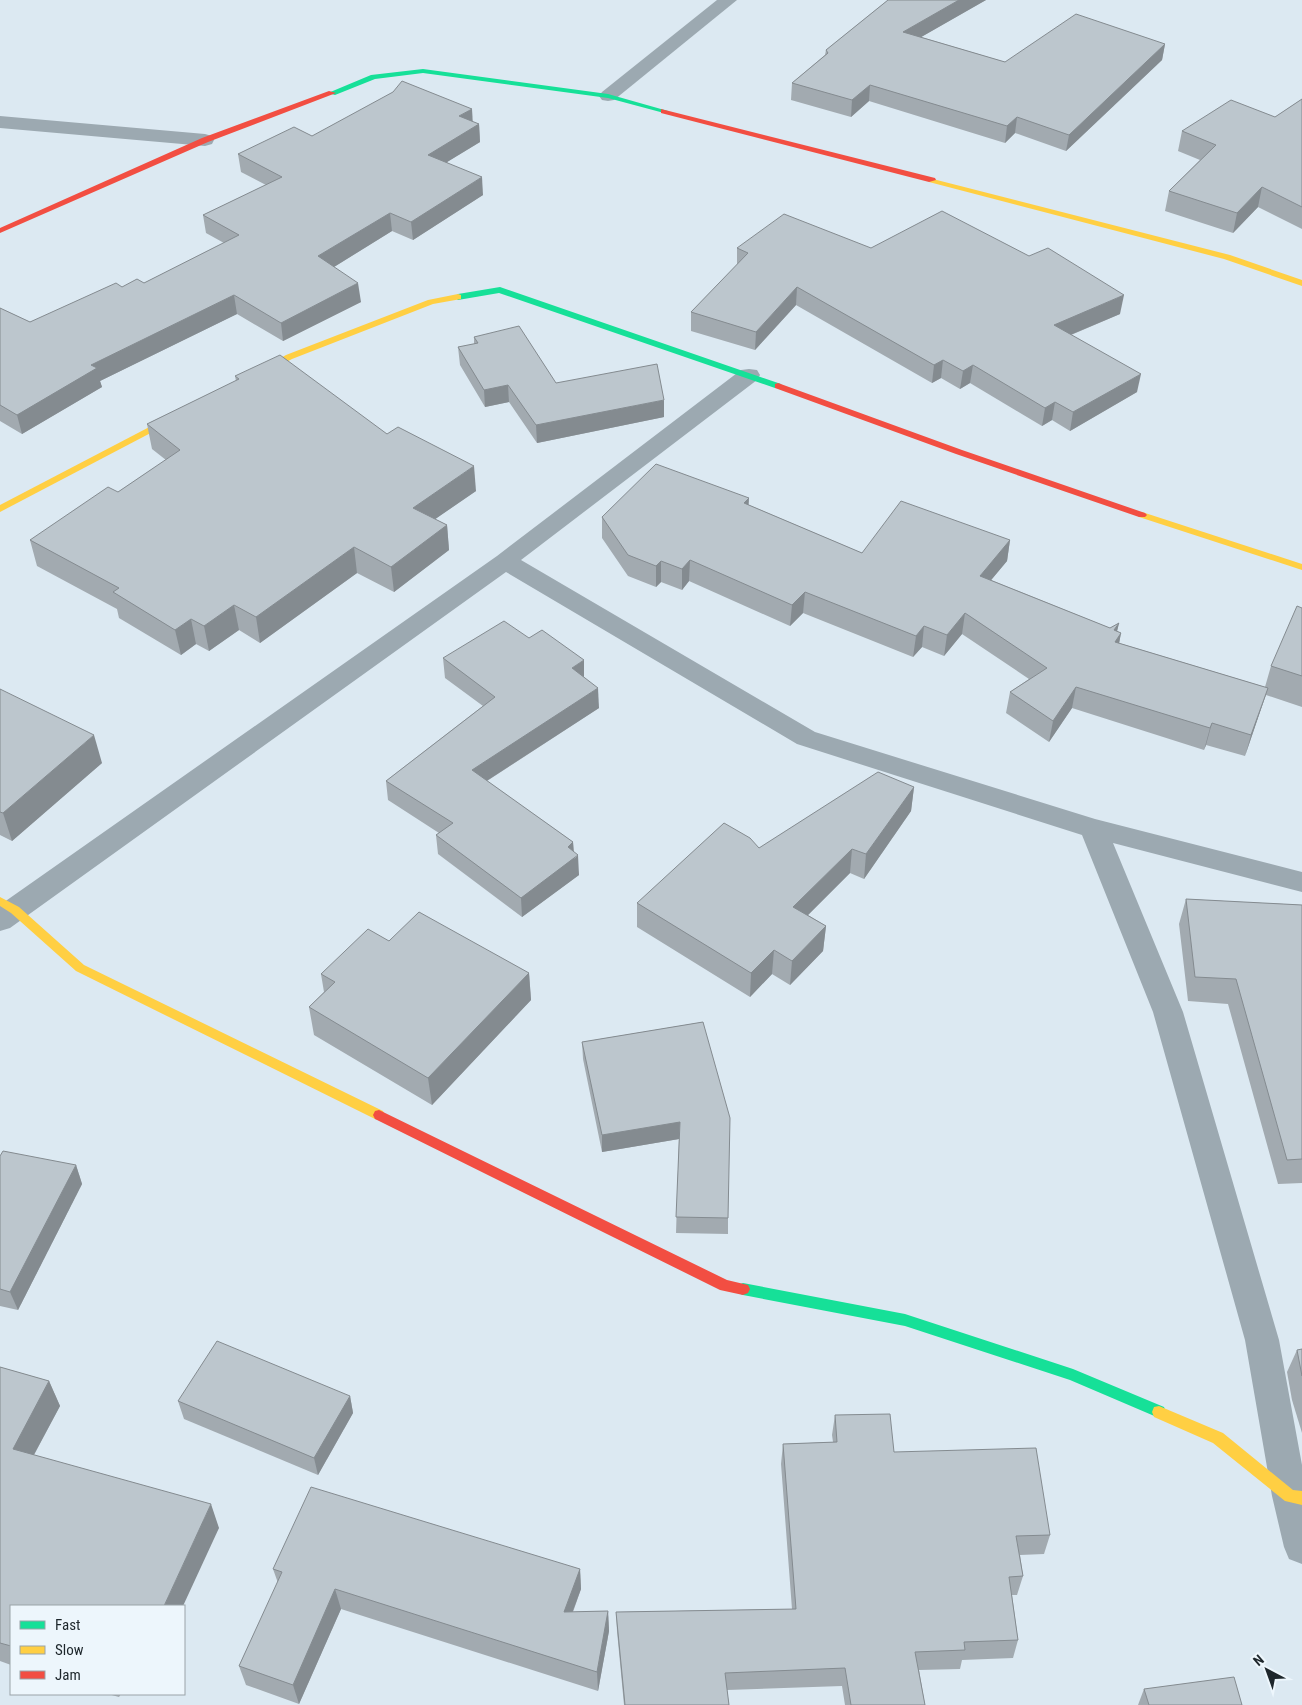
<svg xmlns="http://www.w3.org/2000/svg" width="1302" height="1705" font-family="'Roboto Condensed',sans-serif">
  <rect width="100%" height="100%" fill="#dce9f2"/>
  <g fill="none" stroke-linecap="round" stroke-linejoin="round">
    <!-- street -->
    <g fill="#9ca9b1" fill-rule="evenodd">
      <polygon points="717,0 737,0 614,100 608,101 602,100 599,96 602,92"/>
      <polygon points="0,116 205,134 212,136 214,140 212,144 205,146 0,128"/>
      <polygon points="749,369 757,370 760,375 757,380 521,560 815,732 1095,819 1302,872 1302,892 1113,843 1183,1012 1279,1340 1302,1465 1302,1564 1289,1559 1284,1547 1272,1496 1245,1340 1153,1012 1082,835 797,744 506,572 10,928 0,931 0,905 497,556 741,370"/>
    </g>
    <!-- fast -->
    <g fill="#16e098" fill-rule="evenodd">
      <polygon points="423,69 608,94 668,111 664,113 608,98 423,73 375,79 335,95 328,93 371,75"/>
      <polygon points="500,287 781,384 782,386 781,388 775,388 499,293 458,300 454,297 458,294"/>
      <polygon points="743,1283 905,1314 1073,1369 1164,1407 1166,1412 1164,1417 1159,1418 1070,1380 905,1326 743,1295 738,1293 736,1289 738,1285"/>
    </g>
    <!-- slow -->
    <g fill="#ffcf43" fill-rule="evenodd">
      <polygon points="929,178 1230,255 1302,280 1302,286 1224,259 929,182"/>
      <polygon points="458,294 461,295 461,299 433,304 292,359 254,379 251,380 247,377 286,355 428,300"/>
      <polygon points="180,411 183,412 183,416 0,512 0,505"/>
      <polygon points="1142,512 1302,564 1302,570 1139,517 1137,515"/>
      <polygon points="0,897 19,907 84,965 383,1111 385,1115 383,1119 379,1120 375,1119 76,971 11,913 0,906"/>
      <polygon points="1159,1406 1223,1433 1293,1490 1302,1491 1302,1505 1285,1501 1213,1443 1154,1417 1152,1412 1154,1407"/>
    </g>
    <!-- jam -->
    <g fill="#f24e42" fill-rule="evenodd">
      <polygon points="329,91 336,93 208,142 0,233 0,228 202,138"/>
      <polygon points="661,109 935,178 936,180 929,182 661,113"/>
      <polygon points="778,383 962,450 1145,513 1147,515 1145,517 1139,517 956,454 775,388 775,384"/>
      <polygon points="379,1110 727,1280 748,1285 750,1289 748,1293 743,1295 720,1290 375,1119 373,1115 375,1111"/>
    </g>
  </g>
  <!-- wall -->
  <g fill="#a2aab0">
    <polygon points="888,0 986,0 921,37 1005,62 1165,44 1162,60 1066,151 1015,133 1005,143 869,101 851,117 791,100 792,83 825,55 826,50"/>
    <polygon points="1302,99 1302,229 1258,207 1233,233 1165,211 1169,191 1200,160 1178,151 1182,131 1275,117"/>
    <polygon points="473,122 479,124 480,142 447,162 483,195 413,240 392,231 334,267 361,302 283,341 237,314 100,381 102,387 22,434 0,421 0,308 30,322 122,287 144,283 224,243 206,233 203,215 266,185 241,172 238,154 312,136"/>
    <polygon points="737,248 871,248 1120,314 1071,335 1137,392 1070,431 1052,420 1042,426 970,383 960,389 941,378 932,383 796,305 755,350 691,331 691,312 737,265"/>
    <polygon points="474,337 556,383 664,417 537,443 509,402 485,407 460,365 458,347 474,344"/>
    <polygon points="235,376 387,434 476,491 435,519 447,525 449,550 394,592 357,573 260,643 239,630 209,651 196,644 181,655 119,618 117,609 37,566 30,540 118,492 166,460 152,449 147,424 236,381"/>
    <polygon points="749,505 862,553 1010,540 1007,561 991,580 1110,628 1119,623 1117,631 1121,633 1119,643 1265,687 1271,666 1302,608 1302,707 1266,695 1261,709 1245,756 1206,745 1204,750 1072,708 1049,742 1006,713 1010,692 1029,679 962,634 944,656 922,647 913,657 803,613 790,626 689,581 682,590 661,582 656,587 628,576 602,538 602,517"/>
    <polygon points="443,658 584,678 599,708 487,781 573,842 574,852 579,875 522,917 438,854 436,835 439,833 388,800 386,781 483,706 445,678"/>
    <polygon points="0,689 102,763 12,841 0,835"/>
    <polygon points="914,787 911,811 864,879 850,873 808,915 826,926 823,951 790,985 772,974 750,997 637,927 637,903"/>
    <polygon points="1186,899 1302,905 1302,1183 1278,1184 1228,1004 1188,1001 1179,924"/>
    <polygon points="389,941 529,973 531,1000 432,1105 314,1035 309,1007 324,992 321,974"/>
    <polygon points="703,1022 728,1218 728,1234 676,1233 679,1139 602,1152 583,1059 582,1042"/>
    <polygon points="0,1156 76,1165 82,1184 18,1310 0,1306"/>
    <polygon points="1302,1349 1302,1433 1292,1400 1287,1372 1297,1350"/>
    <polygon points="0,1367 49,1381 60,1406 34,1455 219,1528 11,1606 11,1665 0,1661"/>
    <polygon points="350,1396 353,1413 318,1475 184,1419 178,1401"/>
    <polygon points="835,1415 894,1452 1050,1535 1044,1554 1020,1555 1023,1576 1017,1595 1012,1595 1018,1640 1013,1658 962,1660 960,1669 919,1670 925,1705 845,1705 842,1686 727,1690 729,1705 624,1705 617,1631 616,1612 792,1609 781,1464 783,1444 833,1442 832,1435"/>
    <polygon points="273,1569 580,1569 581,1589 573,1612 608,1611 609,1631 598,1691 341,1609 299,1704 246,1685 239,1666 278,1583"/>
    <polygon points="1144,1689 1242,1705 1138,1705"/>
    <polygon points="108,1694 121,1694 119,1697"/>
  </g>
  <!-- shaded-wall -->
  <g fill="#848b90">
    <polygon points="959,0 986,0 902,48 903,32"/>
    <polygon points="1165,44 1162,60 1066,151 1069,135"/>
    <polygon points="870,85 869,101 851,117 852,100"/>
    <polygon points="472,109 473,126 459,116"/>
    <polygon points="1017,117 1015,133 1005,143 1007,126"/>
    <polygon points="479,124 480,142 429,173 428,155"/>
    <polygon points="482,177 483,195 413,240 411,222"/>
    <polygon points="1262,187 1258,207 1233,233 1237,213"/>
    <polygon points="390,213 392,231 321,275 318,256"/>
    <polygon points="358,283 361,302 283,341 281,323"/>
    <polygon points="797,287 796,305 755,350 756,332"/>
    <polygon points="234,295 237,314 100,381 102,387 22,434 17,415 91,365"/>
    <polygon points="1124,295 1120,314 1051,343 1054,325"/>
    <polygon points="943,360 941,378 932,383 934,365"/>
    <polygon points="973,365 970,383 960,389 963,371"/>
    <polygon points="1141,374 1137,392 1070,431 1073,412"/>
    <polygon points="508,385 509,402 485,407 484,390"/>
    <polygon points="664,400 664,417 537,443 536,425"/>
    <polygon points="1055,402 1052,420 1042,426 1045,408"/>
    <polygon points="474,466 476,491 415,533 413,508"/>
    <polygon points="749,498 748,519 744,503"/>
    <polygon points="447,525 449,550 394,592 391,567"/>
    <polygon points="1010,540 1007,561 977,597 980,576"/>
    <polygon points="354,547 357,573 260,643 256,617"/>
    <polygon points="690,560 689,581 682,590 682,569"/>
    <polygon points="661,561 661,582 656,587 656,566"/>
    <polygon points="805,592 803,613 790,626 792,605"/>
    <polygon points="234,605 239,630 209,651 204,626"/>
    <polygon points="965,613 962,634 944,656 947,635"/>
    <polygon points="191,619 196,644 181,655 175,630"/>
    <polygon points="1119,623 1114,644 1114,630"/>
    <polygon points="924,626 922,647 913,657 916,636"/>
    <polygon points="1121,633 1117,654 1115,642"/>
    <polygon points="584,660 584,680 572,668"/>
    <polygon points="1076,687 1072,708 1049,742 1053,721"/>
    <polygon points="598,688 599,708 474,789 472,770"/>
    <polygon points="1268,688 1261,709 1245,756 1251,735"/>
    <polygon points="1212,723 1206,745 1204,750 1210,728"/>
    <polygon points="94,735 102,763 12,841 3,813"/>
    <polygon points="914,787 911,811 864,879 866,854"/>
    <polygon points="573,842 574,859 578,855 579,875 522,917 521,898 568,847"/>
    <polygon points="852,849 850,873 791,932 793,907"/>
    <polygon points="826,926 823,951 790,985 792,961"/>
    <polygon points="774,950 772,974 750,997 751,973"/>
    <polygon points="529,973 531,1000 432,1105 428,1078"/>
    <polygon points="680,1122 679,1139 602,1152 602,1135"/>
    <polygon points="76,1165 82,1184 18,1310 10,1292"/>
    <polygon points="49,1381 60,1406 24,1473 13,1449"/>
    <polygon points="350,1396 353,1413 318,1475 314,1458"/>
    <polygon points="211,1504 219,1528 183,1606 164,1606"/>
    <polygon points="580,1569 581,1589 565,1632 564,1612"/>
    <polygon points="335,1589 341,1609 299,1704 293,1685"/>
    <polygon points="608,1611 609,1631 598,1691 597,1672"/>
  </g>
  <!-- building -->
  <g fill="#bcc6cd" stroke="#848b90">
    <polygon points="888,0 959,0 903,32 1005,62 1076,14 1165,44 1069,135 1017,117 1007,126 870,85 852,100 792,83 828,53 826,50"/>
    <polygon points="402,81 472,109 459,116 479,124 428,155 482,177 411,222 390,213 318,256 358,283 281,323 234,295 91,365 97,368 17,415 0,405 0,308 30,322 116,283 122,287 137,279 144,283 239,235 203,215 282,177 238,154 294,127 312,136 393,92"/>
    <polygon points="1302,99 1302,207 1262,187 1237,213 1169,191 1216,145 1182,131 1231,100 1275,117"/>
    <polygon points="942,211 1029,256 1048,248 1124,295 1054,325 1141,374 1073,412 1055,402 1045,408 973,365 963,371 943,360 934,365 797,287 756,332 691,312 748,253 737,248 784,214 871,248"/>
    <polygon points="519,326 556,383 657,364 664,400 536,425 508,385 484,390 458,347 478,343 474,337"/>
    <polygon points="280,355 387,434 398,427 474,466 413,508 447,525 391,567 354,547 256,617 234,605 204,626 191,619 175,630 113,592 119,588 30,540 108,487 118,492 180,450 147,424 239,379 235,376"/>
    <polygon points="656,464 749,498 744,503 862,553 901,501 1010,540 980,576 1110,628 1119,623 1114,630 1121,633 1115,642 1268,688 1251,735 1212,723 1210,728 1076,687 1053,721 1010,692 1047,668 965,613 947,635 924,626 916,636 805,592 792,605 690,560 682,569 661,561 656,566 628,555 602,517"/>
    <polygon points="1297,606 1302,608 1302,676 1271,666"/>
    <polygon points="504,621 529,638 542,630 584,660 572,668 598,688 472,770 573,842 568,847 578,855 521,898 436,835 453,823 386,781 495,697 443,658"/>
    <polygon points="0,689 94,735 3,813 0,812"/>
    <polygon points="878,772 914,787 866,854 852,849 793,907 826,926 792,961 774,950 751,973 637,903 724,823 750,838 759,848"/>
    <polygon points="1186,899 1302,905 1302,1159 1287,1160 1236,979 1195,977"/>
    <polygon points="419,912 529,973 428,1078 309,1007 335,982 321,974 368,929 389,941"/>
    <polygon points="703,1022 730,1118 728,1218 676,1217 680,1122 602,1135 582,1042"/>
    <polygon points="3,1151 76,1165 10,1292 0,1289 0,1156"/>
    <polygon points="217,1341 350,1396 314,1458 178,1401"/>
    <polygon points="1302,1349 1302,1376 1297,1350"/>
    <polygon points="0,1367 49,1381 13,1449 211,1504 164,1606 11,1606 11,1646 0,1643"/>
    <polygon points="890,1414 894,1452 1036,1448 1050,1535 1016,1536 1023,1576 1009,1577 1018,1640 964,1642 965,1650 915,1652 925,1705 851,1705 845,1668 725,1673 729,1705 625,1705 616,1612 796,1609 783,1444 837,1442 835,1415"/>
    <polygon points="311,1487 580,1569 564,1612 608,1611 597,1672 335,1589 293,1685 239,1666 282,1572 273,1569"/>
    <polygon points="1234,1677 1242,1705 1149,1705 1144,1689"/>
  </g>
  <!-- legend -->
  <rect x="10" y="1605" width="175" height="90" fill="#edf6fc" stroke="#9aa3a8"/>
  <rect x="20" y="1621" width="25" height="8" fill="#16e098" stroke="#9aa3a8"/>
  <text x="55" y="1630" font-size="15" fill="#1d262b">Fast</text>
  <rect x="20" y="1646" width="25" height="8" fill="#ffcf43" stroke="#9aa3a8"/>
  <text x="55" y="1655" font-size="15" fill="#1d262b">Slow</text>
  <rect x="20" y="1671" width="25" height="8" fill="#f24e42" stroke="#9aa3a8"/>
  <text x="55" y="1680" font-size="15" fill="#1d262b">Jam</text>
  <!-- north arrow -->
  <g transform="translate(1267 1670) rotate(319)" stroke="#edf6fc" stroke-width="4" paint-order="stroke">
  <path d="M0-4L9 19L0 12L-9 19Z" fill="#1d262b"/>
  <text y="-8" font-size="14" font-weight="bold" text-anchor="middle" fill="#1d262b">N</text>
  </g>
</svg>
